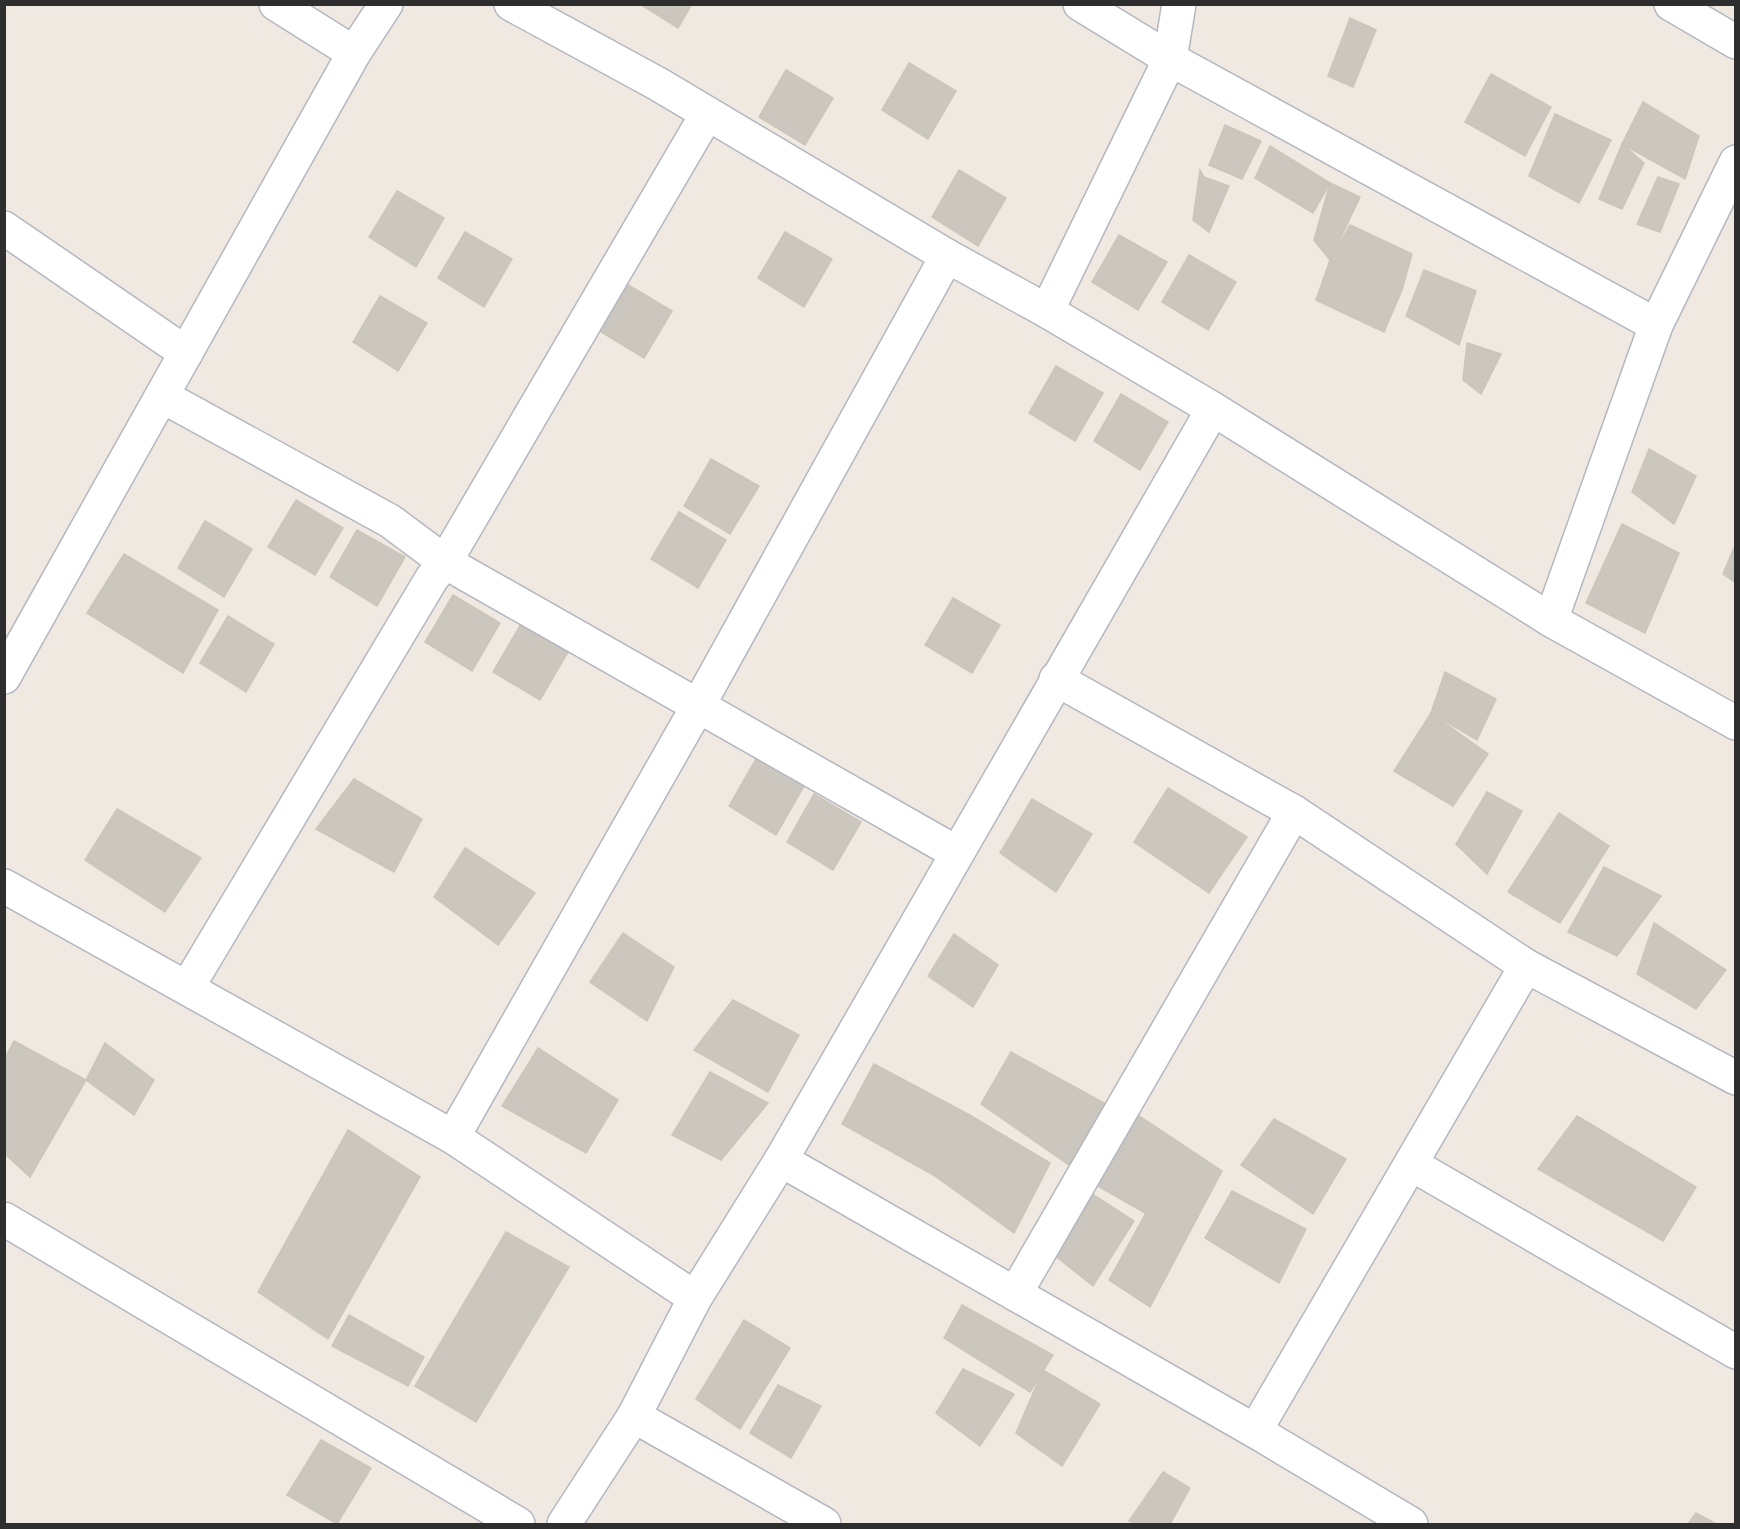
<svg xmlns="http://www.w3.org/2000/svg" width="1740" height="1529" viewBox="0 0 1740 1529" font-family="Manrope,sans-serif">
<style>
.building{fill:#cbc7bf;stroke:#cbc5ba;stroke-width:1.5}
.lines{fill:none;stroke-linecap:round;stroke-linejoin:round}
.minor-casing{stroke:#b4b7c1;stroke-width:36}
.minor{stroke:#fff;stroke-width:33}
</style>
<rect width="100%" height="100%" fill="#efe9e1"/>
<g class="building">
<polygon points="640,4 692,4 678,28"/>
<polygon points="1350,18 1376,30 1353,87 1328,76"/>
<polygon points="909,63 956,91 928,139 882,110"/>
<polygon points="786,70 833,98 805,145 759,117"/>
<polygon points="1491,74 1551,107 1525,156 1465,122"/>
<polygon points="1643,102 1699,136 1685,179 1622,144"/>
<polygon points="1555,114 1611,140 1579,203 1529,176"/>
<polygon points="1225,125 1261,141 1242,179 1209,165"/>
<polygon points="1622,144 1644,163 1622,209 1599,199"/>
<polygon points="1270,146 1330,183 1313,213 1255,178"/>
<polygon points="959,170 1006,198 978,246 932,217"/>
<polygon points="1200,170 1204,177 1229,186 1209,232 1193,220"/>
<polygon points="1658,177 1679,184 1660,232 1637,224"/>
<polygon points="1330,183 1360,197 1330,260 1314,240"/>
<polygon points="397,191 444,218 416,267 369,237"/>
<polygon points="1350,225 1412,254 1402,290 1330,260"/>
<polygon points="465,232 512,259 484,307 438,278"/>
<polygon points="785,232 832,259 804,307 758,278"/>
<polygon points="1119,235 1167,262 1138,310 1092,282"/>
<polygon points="1189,255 1236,282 1208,330 1162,302"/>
<polygon points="1330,260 1402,290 1384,332 1316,300"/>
<polygon points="1424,270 1476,291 1459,345 1406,316"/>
<polygon points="625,283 672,311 644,358 598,330"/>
<polygon points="380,296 427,323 398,371 353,342"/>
<polygon points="1467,343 1501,354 1481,394 1463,380"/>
<polygon points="1056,366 1103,393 1075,441 1029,413"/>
<polygon points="1121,394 1168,422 1140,470 1094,441"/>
<polygon points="1649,449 1696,476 1674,524 1632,492"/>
<polygon points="711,459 759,486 730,534 684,506"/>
<polygon points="296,500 343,528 315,575 268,547"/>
<polygon points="679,512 726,540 698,588 651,559"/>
<polygon points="205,521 252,549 224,597 178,568"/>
<polygon points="1622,524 1679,553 1645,633 1586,603"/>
<polygon points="357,530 405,557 377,606 330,577"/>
<polygon points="1736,543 1736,583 1723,574"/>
<polygon points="124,554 218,610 183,673 87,613"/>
<polygon points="453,595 500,623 472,671 425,642"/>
<polygon points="953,598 1000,625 972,673 925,645"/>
<polygon points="228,616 274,644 246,692 200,663"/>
<polygon points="521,624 568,652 540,700 493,672"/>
<polygon points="1445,672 1496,699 1477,740 1431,713"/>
<polygon points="1431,713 1488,754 1453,806 1394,771"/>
<polygon points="756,759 804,786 776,835 729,806"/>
<polygon points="354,779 422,819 394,872 316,829"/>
<polygon points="1168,788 1247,837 1209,893 1134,842"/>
<polygon points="1487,792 1522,811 1487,874 1456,844"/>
<polygon points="814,794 861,822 833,870 787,842"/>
<polygon points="1032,799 1092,834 1056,892 1000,853"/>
<polygon points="117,809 201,858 165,912 85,860"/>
<polygon points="1559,813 1609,846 1560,923 1508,892"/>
<polygon points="465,848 535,893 498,945 434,897"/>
<polygon points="1604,867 1661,896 1617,956 1568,932"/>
<polygon points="1654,923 1726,970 1696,1009 1637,974"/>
<polygon points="623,933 674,967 647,1021 590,982"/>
<polygon points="954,934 998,965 973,1007 928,976"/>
<polygon points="733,1000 799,1035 768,1092 694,1050"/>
<polygon points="14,1041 86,1080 30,1177 4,1153 4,1060"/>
<polygon points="105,1043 154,1080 134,1115 86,1080"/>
<polygon points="538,1048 618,1100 586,1153 502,1106"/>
<polygon points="1011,1052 1106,1104 1069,1165 981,1104"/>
<polygon points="874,1064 968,1114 935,1176 842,1124"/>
<polygon points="710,1072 768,1103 721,1160 672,1135"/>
<polygon points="1133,1112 1222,1171 1187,1237 1096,1185"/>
<polygon points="968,1114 1050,1163 1014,1233 935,1176"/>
<polygon points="1577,1116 1696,1187 1663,1241 1538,1169"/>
<polygon points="1274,1119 1346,1159 1313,1214 1241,1165"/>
<polygon points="348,1130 420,1177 328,1339 258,1292"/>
<polygon points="1078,1185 1134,1221 1093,1286 1053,1254"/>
<polygon points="1232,1191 1306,1229 1279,1283 1205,1238"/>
<polygon points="1146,1213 1187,1237 1150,1307 1109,1280"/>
<polygon points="506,1232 569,1267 476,1422 415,1386"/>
<polygon points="962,1305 1053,1355 1030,1392 944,1338"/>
<polygon points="349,1315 424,1357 408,1386 332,1346"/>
<polygon points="744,1320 790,1348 740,1429 696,1399"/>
<polygon points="963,1369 1014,1394 980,1446 936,1413"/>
<polygon points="1043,1370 1100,1404 1062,1466 1016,1433"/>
<polygon points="778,1385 821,1406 791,1458 750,1433"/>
<polygon points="321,1440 371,1468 337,1524 287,1495"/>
<polygon points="1163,1472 1190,1488 1170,1524 1135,1524 1129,1521"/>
<polygon points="1696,1513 1716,1524 1688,1524"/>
</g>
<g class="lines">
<defs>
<g id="minor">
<polyline points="276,4 354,53"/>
<polyline points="511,4 658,84 947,256 1047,311 1213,409 1551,620 1736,723"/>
<polyline points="1080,4 1170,59 1656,325"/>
<polyline points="1671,4 1736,42"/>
<polyline points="707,114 445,562 957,853"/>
<polyline points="4,228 186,353"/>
<polyline points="1047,311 1170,59 1179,4"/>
<polyline points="162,396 390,521 445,562 432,578 187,988"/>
<polyline points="1551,620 1656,325 1736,162"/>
<polyline points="4,677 354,53 386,4"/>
<polyline points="1056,679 1294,812 1526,966 1736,1078"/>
<polyline points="4,886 453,1137 695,1298"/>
<polyline points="453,1137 698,706 947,256"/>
<polyline points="781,1160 1255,1431 1411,1524"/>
<polyline points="1411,1164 1736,1352"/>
<polyline points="4,1219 518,1524"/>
<polyline points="1015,1294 1294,812"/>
<polyline points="634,1416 824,1524"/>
<polyline points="1255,1431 1526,966"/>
<polyline points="564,1524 634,1416 695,1298 781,1160 1213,409"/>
</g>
</defs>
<use href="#minor" class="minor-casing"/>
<use href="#minor" class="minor"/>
</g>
<rect width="1740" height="1529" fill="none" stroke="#2e2e2e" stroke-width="12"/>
</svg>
